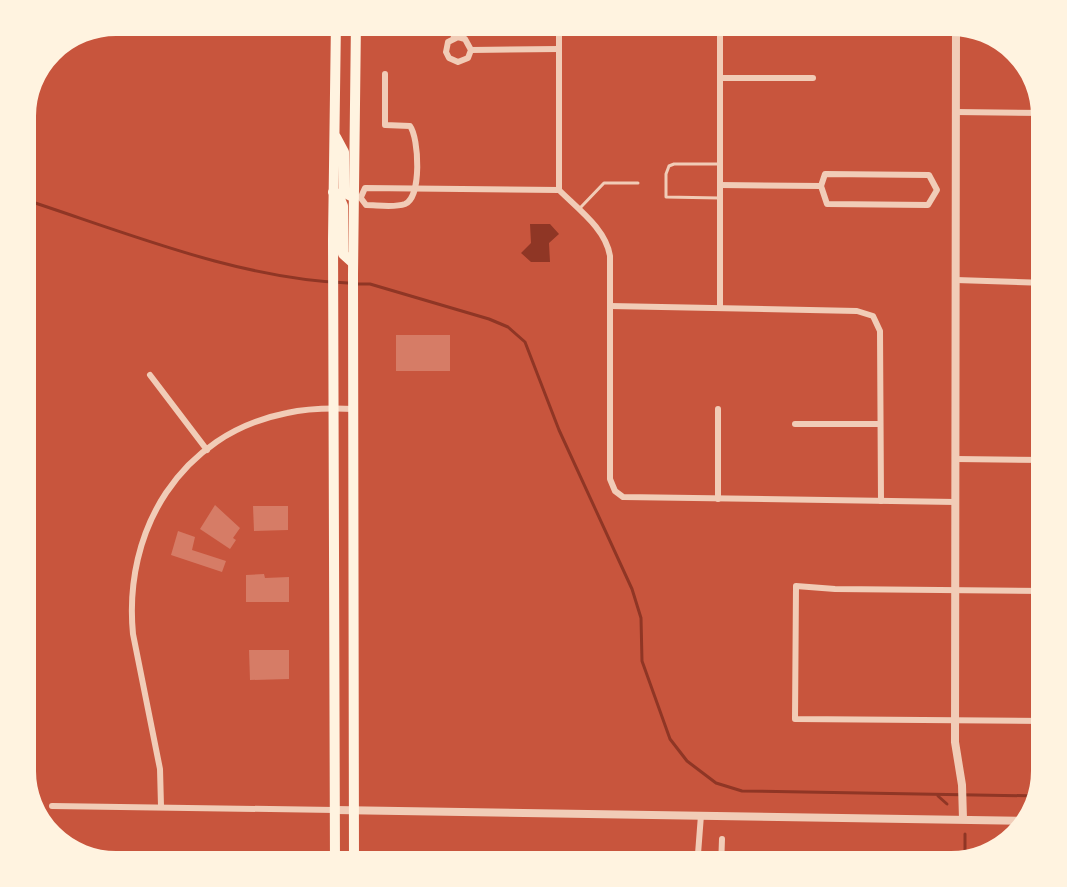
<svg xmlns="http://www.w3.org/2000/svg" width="1067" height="887" viewBox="0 0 1067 887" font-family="'PT Sans Narrow',sans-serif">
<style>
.water{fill:#8f3625}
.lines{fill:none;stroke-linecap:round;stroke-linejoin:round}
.stream{stroke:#8f3625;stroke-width:3}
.building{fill:#d67c66}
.service{stroke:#f1ccb7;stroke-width:3}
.minor{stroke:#f1ccb7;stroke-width:6}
.tertiary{stroke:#f1ccb7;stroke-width:8}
.primary{stroke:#fff3e0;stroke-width:10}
.rim{fill:none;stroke:#fff3e0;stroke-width:4}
</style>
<rect width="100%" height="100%" fill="#c8553d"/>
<polygon class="water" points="530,224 550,224 559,234 549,243 550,262 531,262 521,253 531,243"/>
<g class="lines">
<g class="stream">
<path d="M20,198C125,232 238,279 348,283"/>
<polyline points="356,284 370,284 489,319 508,327 525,342 559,430 632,589 641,618 642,661 670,739 687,761 716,783 742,791 1039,796"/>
<polyline points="938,796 947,804"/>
<polyline points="965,834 965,861"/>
</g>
</g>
<g class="building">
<rect x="396" y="335" width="54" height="36"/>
<polygon points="215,505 240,528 233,538 236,540 230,549 200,529"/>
<polygon points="253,506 288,506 288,530 254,531"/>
<polygon points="178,531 195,537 192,550 226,561 222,572 171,555"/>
<polygon points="264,574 265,578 289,577 289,602 246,602 246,575"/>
<polygon points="249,650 289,650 289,679 250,680"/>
</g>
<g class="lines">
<g class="service">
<polyline points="719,198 666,197 666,174 669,166 674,164 720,164"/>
<polyline points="581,207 604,183 638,183"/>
</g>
<g class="minor">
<polyline points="452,20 454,38"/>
<polyline points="559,20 559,190"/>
<polyline points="471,50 468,58 458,62 449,58 446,52 448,42 458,37 465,39 471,50 559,49"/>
<polyline points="720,78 813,78"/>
<polyline points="956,112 1046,113"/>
<polygon points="825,174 929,175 937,190 928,205 827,204 821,186"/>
<polyline points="720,185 821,186"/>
<path d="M360,197L366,205C377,205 394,208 405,204C422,197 419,138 410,126L385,125V74"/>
<path d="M361,197L365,188L559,190C578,209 606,229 610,256V479L615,491L623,497L956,502"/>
<polyline points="956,280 1047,283"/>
<polyline points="610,306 857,311 873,316 880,331 881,501"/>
<polyline points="720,308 720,20"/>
<polyline points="150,375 207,450"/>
<polyline points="718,409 718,499"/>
<polyline points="795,424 880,424"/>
<polyline points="956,459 1047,460"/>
<polyline points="1047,721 795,719 796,586 835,589 1047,591"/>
<polyline points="52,806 335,810"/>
<path d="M161,806L160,769L133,634C123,531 180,434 287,413C309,408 331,408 354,409"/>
<polyline points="701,815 698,854 702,857 702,867"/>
<polyline points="693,867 694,857 698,854"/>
<polyline points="721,867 722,839"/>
<polyline points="909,867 909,858"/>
</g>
<g class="tertiary">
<polyline points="956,22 955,742 962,785 963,819"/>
<polyline points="335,810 1029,821"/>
</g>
<g class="primary">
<polyline points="336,137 344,152 344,189 345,193 353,197"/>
<polyline points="333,192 338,194 343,206 343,254 353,263"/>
<polyline points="335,867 333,239 336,20"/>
<polyline points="354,867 353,274 356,20"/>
</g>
</g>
<path d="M0 0H1067V887H0ZM116 34H951A82 82 0 0 1 1033 116V771A82 82 0 0 1 951 853H116A82 82 0 0 1 34 771V116A82 82 0 0 1 116 34Z" fill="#fff3e0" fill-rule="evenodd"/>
<path class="rim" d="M116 34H951A82 82 0 0 1 1033 116V771A82 82 0 0 1 951 853H116A82 82 0 0 1 34 771V116A82 82 0 0 1 116 34Z"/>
</svg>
